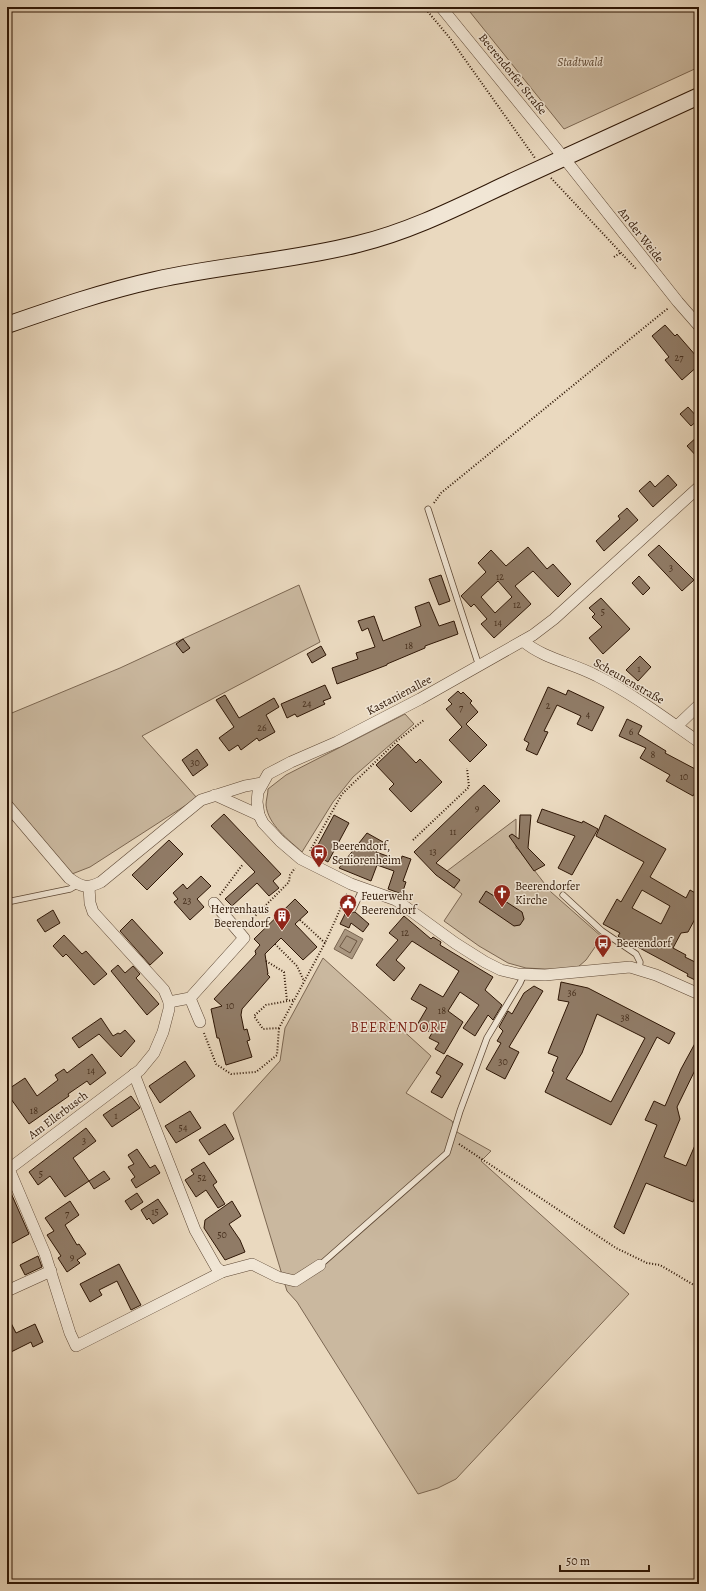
<svg xmlns="http://www.w3.org/2000/svg" width="706" height="1591" viewBox="0 0 706 1591" font-family="Alegreya,serif">
<style>
.green{fill:#cab89f;stroke:#7c6752}
.water{fill:#aa9780;stroke:#78634f}
.lines{fill:none;stroke-linecap:round;stroke-linejoin:round}
.shore{stroke:#6c5642;stroke-width:1}
.building{fill:#907b66;stroke:#2e1605;fill-rule:evenodd}
.service-casing{stroke:#5d4734;stroke-width:7}
.minor-casing{stroke:#5d4734;stroke-width:12}
.secondary-casing{stroke:#2e1605;stroke-width:18}
.path{stroke:#2e1605;stroke-width:2;stroke-dasharray:1 2;stroke-linecap:butt}
.service{stroke:#f1e6d5;stroke-width:5.5}
.minor{stroke:#f1e6d5;stroke-width:11}
.secondary{stroke:#f1e6d5;stroke-width:16}
.labels{text-anchor:middle;stroke-width:3;stroke-linejoin:round;paint-order:stroke}
.number-label{font-size:10px;fill:#462f1d}
.park-label{font-size:12px;font-style:italic;fill:#5d4733;stroke:#f1e6d5}
.street-label{font-size:12px;fill:#2e1605;stroke:#f1e6d5}
.poi-label{font-size:12px;fill:#2e1605;stroke:#f1e6d5;text-anchor:start}
.quarter-label{font-size:14px;letter-spacing:1px;fill:#7a1f14;stroke:#f1e6d5}
</style>
<rect width="100%" height="100%" fill="#ead9bf"/>
<filter id="stains"><feTurbulence type="fractalNoise" baseFrequency=".005" numOctaves="4"/><feColorMatrix values="0 0 0 0 .2 0 0 0 0 .09 0 0 0 0 .02 0 0 0 .5 -.17"/></filter>
<radialGradient id="worn" r=".72"><stop offset=".6" stop-color="#630" stop-opacity="0"/><stop offset="1" stop-color="#630" stop-opacity=".3"/></radialGradient>
<g class="green">
<polygon points="466,7 699,7 699,67 564,129"/>
<polygon points="299,585 320,642 142,736 197,798 90,867 72,874 7,800 7,715 120,668"/>
<path d="M405,714L414,724L353,777L333,802L302,852C289,840 268,825 266,805C266,800 268,794 268,789L286,775Z"/>
<polygon points="516,819 516,848 518,849 551,892 602,937 586,960 578,967 562,970 526,968 508,963 479,946 444,921 462,894 442,879 447,871"/>
<polygon points="323,958 431,1056 406,1093 452,1121 457,1132 491,1151 481,1161 629,1294 456,1479 438,1488 418,1494 297,1302 287,1291 233,1113 280,1061 285,1028"/>
</g>
<polygon class="water" points="345,929 363,939 352,959 334,949"/>
<g class="lines">
<polygon class="shore" points="347,936 357,941 350,953 340,947"/>
</g>
<g class="building">
<polygon points="665,325 675,336 677,334 697,357 694,360 699,365 682,380 665,360 669,357 652,336"/>
<polygon points="688,407 699,419 691,426 680,414"/>
<polygon points="699,435 699,459 687,446"/>
<polygon points="668,475 677,485 653,507 639,491 650,481 655,487"/>
<polygon points="627,508 638,520 604,551 596,541 620,519 618,516"/>
<polygon points="659,545 694,580 682,591 648,555"/>
<path d="M528,547L547,569L553,564L571,584L558,597L533,571L515,586L531,604L494,638L481,624L487,619L474,604L471,607L461,596L486,572L478,563L491,550L506,566ZM498,581L512,597L495,613L481,597Z"/>
<polygon points="441,575 450,601 439,605 429,579"/>
<polygon points="639,576 650,588 643,595 632,583"/>
<polygon points="601,598 630,629 603,654 589,638 602,627 592,617 595,614 589,608"/>
<polygon points="429,602 439,626 454,621 458,634 425,646 425,648 387,664 387,665 337,684 332,668 358,659 356,653 375,647 368,628 362,631 358,621 374,616 383,641 421,626 415,607"/>
<polygon points="183,639 190,648 183,653 176,644"/>
<polygon points="321,646 326,655 312,663 307,654"/>
<polygon points="640,656 651,667 638,681 626,670"/>
<polygon points="325,685 331,698 323,701 325,704 297,717 295,714 287,718 281,704"/>
<polygon points="548,687 566,695 568,690 604,707 592,731 577,724 581,716 557,705 544,731 548,732 537,755 526,750 529,743 524,740"/>
<polygon points="458,691 461,694 463,692 472,701 470,703 478,712 466,724 487,745 470,762 449,740 462,727 446,709 452,704 448,700"/>
<polygon points="225,695 239,718 274,698 279,707 266,715 275,732 259,741 257,738 241,750 238,745 229,751 219,738 234,727 216,700"/>
<polygon points="627,719 642,726 638,734 666,751 665,753 699,771 699,785 693,796 666,781 670,775 640,758 646,748 619,736"/>
<polygon points="398,744 416,763 420,759 442,782 411,812 389,789 394,784 376,765"/>
<polygon points="197,749 208,765 193,776 182,760"/>
<polygon points="484,785 500,801 436,863 460,880 454,888 436,875 414,852"/>
<polygon points="542,809 582,823 583,821 598,829 572,875 558,868 575,836 537,822"/>
<polygon points="224,814 281,874 273,881 279,888 269,896 257,883 232,906 225,899 255,872 211,826"/>
<polygon points="334,815 349,823 328,862 313,854"/>
<polygon points="520,815 531,815 528,848 545,865 534,871 509,836 512,834 519,839"/>
<path d="M605,815L666,849L650,877L686,898L690,890L699,895V922L695,919L688,932L681,933L673,948L686,955L685,957L699,964V982L687,976L688,974L619,937L618,936L620,933L603,924L617,899L621,902L644,862L596,836ZM642,890L670,906L661,924L632,908Z"/>
<polygon points="367,833 383,842 376,852 401,861 402,856 411,859 403,881 406,882 402,894 388,889 394,871 377,865 371,881 339,868"/>
<polygon points="169,840 183,854 147,890 132,875"/>
<polygon points="201,876 211,886 197,899 204,907 190,920 174,902 178,899 173,893 183,884 187,889"/>
<polygon points="486,891 494,896 497,896 522,912 524,919 520,925 514,926 479,902"/>
<polygon points="295,899 308,912 295,924 317,947 303,960 281,938 265,954 268,974 267,974 270,977 242,1009 241,1015 244,1030 247,1029 250,1040 247,1041 252,1057 226,1065 219,1038 217,1038 211,1009 222,1006 214,999 256,954 255,951 260,945 254,939"/>
<polygon points="348,908 351,913 355,912 369,924 363,932 351,923 349,928 340,924"/>
<polygon points="53,910 60,923 45,932 37,920"/>
<polygon points="404,916 431,939 433,937 441,942 440,945 493,977 485,990 502,1005 493,1020 488,1015 475,1036 463,1028 479,1005 460,992 448,1011 463,1022 444,1054 435,1049 439,1043 429,1038 432,1033 417,1025 427,1008 411,999 420,984 443,997 459,971 412,941 396,960 405,968 394,981 376,965 398,940 389,933"/>
<polygon points="132,919 163,953 150,965 120,931"/>
<polygon points="64,935 82,954 86,951 107,974 94,985 69,957 66,954 63,957 53,946"/>
<polygon points="118,965 125,973 133,966 140,974 136,978 159,1004 147,1015 111,971"/>
<path d="M561,982L588,988L675,1033L669,1044L657,1037L611,1125L545,1092L554,1072L552,1071L558,1057L548,1053L569,1002L558,1000ZM597,1014L645,1038L611,1102L566,1079L582,1053Z"/>
<polygon points="534,986 543,991 509,1047 519,1052 505,1079 486,1069 501,1043 497,1041 503,1031 499,1027 508,1011 512,1014 524,993"/>
<polygon points="101,1018 113,1036 118,1033 120,1034 125,1030 135,1041 121,1057 99,1034 79,1048 72,1038"/>
<polygon points="699,1036 699,1062 677,1107 680,1119 664,1157 686,1166 699,1136 699,1187 693,1202 646,1183 624,1234 614,1227 657,1125 645,1120 654,1101 665,1106 681,1069"/>
<polygon points="92,1054 106,1073 90,1085 87,1081 68,1094 69,1096 29,1124 11,1099 7,1102 7,1090 25,1078 37,1096 58,1080 55,1075 64,1069 67,1073"/>
<polygon points="447,1055 463,1064 442,1098 431,1092 441,1076 436,1073"/>
<polygon points="185,1061 195,1076 160,1103 149,1086"/>
<polygon points="131,1096 140,1108 112,1127 103,1115"/>
<polygon points="190,1111 201,1128 176,1143 165,1126"/>
<polygon points="225,1124 234,1139 209,1155 199,1140"/>
<polygon points="86,1128 96,1141 73,1158 89,1181 65,1197 50,1176 38,1185 29,1172"/>
<polygon points="137,1149 150,1168 155,1165 160,1173 136,1188 131,1180 135,1177 128,1167 134,1164 128,1155"/>
<polygon points="204,1162 217,1182 213,1185 225,1204 218,1208 206,1190 196,1197 185,1180 194,1174 191,1170"/>
<polygon points="104,1171 110,1179 94,1189 89,1181"/>
<polygon points="7,1184 29,1234 7,1246"/>
<polygon points="137,1193 143,1202 131,1210 125,1201"/>
<polygon points="158,1199 168,1214 153,1224 149,1218 147,1220 141,1210"/>
<polygon points="70,1201 79,1215 65,1225 77,1245 79,1244 86,1254 77,1260 80,1263 67,1272 58,1258 61,1256 47,1235 54,1231 45,1218"/>
<polygon points="232,1201 241,1216 229,1224 240,1240 245,1252 225,1260 204,1228 205,1220"/>
<polygon points="38,1256 42,1267 25,1275 20,1265"/>
<polygon points="119,1264 141,1305 131,1310 117,1281 99,1290 102,1295 90,1302 80,1284"/>
<polygon points="7,1315 16,1333 35,1324 43,1342 33,1347 31,1342 7,1354"/>
</g>
<g class="lines">
<defs>
<g id="service">
<polyline points="428,509 477,660 480,666"/>
<polyline points="563,895 602,931 636,954 640,962 639,970"/>
<polyline points="7,902 70,889 77,885"/>
<polyline points="353,909 363,888"/>
<polyline points="320,1265 447,1153 460,1111 487,1038 520,983 524,974"/>
</g>
<g id="minor">
<polyline points="441,7 564,158 678,302 699,326"/>
<polyline points="699,487 554,619 533,635 420,699 337,742 291,762 268,774 258,792 257,802 259,815 263,823 280,841 301,859 351,884 396,900 455,943 485,962 501,970 518,974 545,975 630,967 656,975 699,994"/>
<path d="M523,641C544,659 573,663 597,676C633,694 666,719 699,742"/>
<polyline points="677,726 699,705"/>
<polyline points="215,795 259,815"/>
<path d="M7,805L69,878C81,887 87,889 101,882L201,800L245,786L262,783"/>
<polyline points="89,887 90,903 93,912 164,990 169,1002 169,1009 163,1032 154,1053 140,1070 9,1169 45,1254 70,1333 76,1346 222,1272 252,1264 278,1277 295,1281 320,1265"/>
<polyline points="190,998 200,1022"/>
<polyline points="169,1002 190,998 244,938 214,903"/>
<polyline points="134,1074 195,1230 216,1267 222,1272"/>
<polyline points="7,1291 51,1271"/>
</g>
<path id="secondary" d="M7,325C56,308 105,291 155,280C222,265 292,261 358,244C412,231 462,205 511,182C574,153 636,125 699,96"/>
</defs>
<use href="#service" class="service-casing"/>
<use href="#minor" class="minor-casing"/>
<use href="#secondary" class="secondary-casing"/>
<g class="path">
<polyline points="424,7 449,37 535,158"/>
<polyline points="551,178 637,270"/>
<polyline points="614,257 620,253"/>
<polyline points="434,503 441,493 667,309 667,307"/>
<polyline points="413,840 469,787 467,768"/>
<polyline points="310,851 342,794 397,741 424,720"/>
<polyline points="220,895 243,864"/>
<polyline points="300,920 325,943"/>
<polyline points="247,924 289,882 290,875 295,868"/>
<polyline points="275,944 297,966 304,981"/>
<polyline points="266,961 284,972 287,1001"/>
<polyline points="293,1000 266,1005 254,1016 263,1029 279,1028 325,943 347,894"/>
<polyline points="204,1033 216,1064 231,1074 256,1072 277,1055 279,1028"/>
<polyline points="459,1144 616,1248 647,1263 660,1265 699,1288"/>
</g>
<use href="#service" class="service"/>
<use href="#minor" class="minor"/>
<use href="#secondary" class="secondary"/>
</g>
<defs>
<symbol id="bus-pin" viewBox="-11 -11 22 30"><path d="M0 17L-7.5 6A9.5 9.5 0 1 1 7.5 6Z" fill="#8f2418" stroke="#f1e6d5"/><path d="M-5-6H5V4H4V6H2V4H-2V6H-4V4H-5ZM-3.5-4V0h7V-4ZM-3.5 1.2v1.5H-2V1.2ZM2 1.2v1.5H3.5V1.2Z" fill="#fff"/></symbol>
<symbol id="church-pin" viewBox="-11 -11 22 30"><path d="M0 17L-7.5 6A9.5 9.5 0 1 1 7.5 6Z" fill="#8f2418" stroke="#f1e6d5"/><path d="M-1.2-6h2.4v3.5h3.3v2.4h-3.3V6h-2.4V-.1h-3.3v-2.4h3.3Z" fill="#fff"/></symbol>
<symbol id="civic-pin" viewBox="-11 -11 22 30"><path d="M0 17L-7.5 6A9.5 9.5 0 1 1 7.5 6Z" fill="#8f2418" stroke="#f1e6d5"/><path d="M-.6-6.5H3V-4.5H.6V-3L4-1V1h2V6H-6V1h2V-1L-.6-3ZM-1.2 2.5V6h2.4V2.5Z" fill="#fff"/></symbol>
<symbol id="building-pin" viewBox="-11 -11 22 30"><path d="M0 17L-7.5 6A9.5 9.5 0 1 1 7.5 6Z" fill="#8f2418" stroke="#f1e6d5"/><path d="M-4-6H4V6H1V3H-1V6H-4ZM-2.5-4.3h1.7v1.8h-1.7ZM.8-4.3h1.7v1.8H.8ZM-2.5-1h1.7V.8h-1.7ZM.8-1h1.7V.8H.8Z" fill="#fff"/></symbol>
</defs>
<g fill-rule="evenodd">
<use href="#bus-pin" x="309" y="843" width="20" height="27"/>
<use href="#church-pin" x="492" y="883" width="20" height="27"/>
<use href="#civic-pin" x="338" y="893" width="20" height="27"/>
<use href="#building-pin" x="272" y="906" width="20" height="27"/>
<use href="#bus-pin" x="593" y="933" width="20" height="27"/>
</g>
<g class="labels">
<g class="number-label">
<text x="679" y="361">27</text>
<text x="671" y="571">3</text>
<text x="500" y="580">12</text>
<text x="517" y="608">12</text>
<text x="603" y="615">5</text>
<text x="498" y="626">14</text>
<text x="409" y="649">18</text>
<text x="639" y="672">1</text>
<text x="307" y="707">24</text>
<text x="548" y="709">2</text>
<text x="461" y="711">7</text>
<text x="588" y="718">4</text>
<text x="262" y="731">26</text>
<text x="631" y="735">6</text>
<text x="653" y="758">8</text>
<text x="195" y="766">30</text>
<text x="684" y="780">10</text>
<text x="477" y="811">9</text>
<text x="453" y="835">11</text>
<text x="433" y="855">13</text>
<text x="187" y="904">23</text>
<text x="405" y="936">12</text>
<text x="572" y="996">36</text>
<text x="230" y="1009">10</text>
<text x="442" y="1014">18</text>
<text x="625" y="1021">38</text>
<text x="503" y="1065">30</text>
<text x="91" y="1074">14</text>
<text x="34" y="1114">18</text>
<text x="116" y="1119">1</text>
<text x="183" y="1131">54</text>
<text x="84" y="1144">3</text>
<text x="41" y="1177">5</text>
<text x="202" y="1181">52</text>
<text x="155" y="1215">15</text>
<text x="67" y="1217">7</text>
<text x="222" y="1238">50</text>
<text x="72" y="1260">9</text>
</g>
<g class="park-label">
<text x="580" y="66">Stadtwald</text>
</g>
<g class="street-label">
<text transform="translate(513 74) rotate(51)" y="4">Beerendorfer Straße</text>
<text transform="translate(641 235) rotate(52)" y="4">An der Weide</text>
<text transform="translate(629 681) rotate(30)" y="4">Scheunenstraße</text>
<text transform="translate(399 695) rotate(-28)" y="4">Kastanienallee</text>
<text transform="translate(58 1115) rotate(-37)" y="4">Am Ellerbusch</text>
</g>
<g class="poi-label">
<text x="332" y="850">Beerendorf,<tspan x="332" dy="14">Seniorenheim</tspan></text>
<text x="515" y="890">Beerendorfer<tspan x="515" dy="14">Kirche</tspan></text>
<text x="361" y="900">Feuerwehr<tspan x="361" dy="14">Beerendorf</tspan></text>
<text x="269" y="913" text-anchor="end">Herrenhaus<tspan x="269" dy="14">Beerendorf</tspan></text>
<text x="616" y="947">Beerendorf</text>
</g>
<g class="quarter-label">
<text x="399" y="1032">BEERENDORF</text>
</g>
</g>
<rect width="706" height="1591" fill="none" stroke="#ead9bf" stroke-width="24"/>
<rect x="8" y="8" width="690" height="1575" fill="none" stroke="#2e1605" stroke-width="2"/>
<rect x="12" y="12" width="682" height="1567" fill="none" stroke="#2e1605"/>
<path d="M560 1565v6h89v-6" fill="none" stroke="#2e1605" stroke-width="2"/>
<text x="566" y="1565" font-size="12" fill="#2e1605" stroke="#f1e6d5" stroke-width="3" paint-order="stroke">50 m</text>
<rect width="100%" height="100%" filter="url(#stains)"/>
<rect width="100%" height="100%" fill="url(#worn)"/>
</svg>
